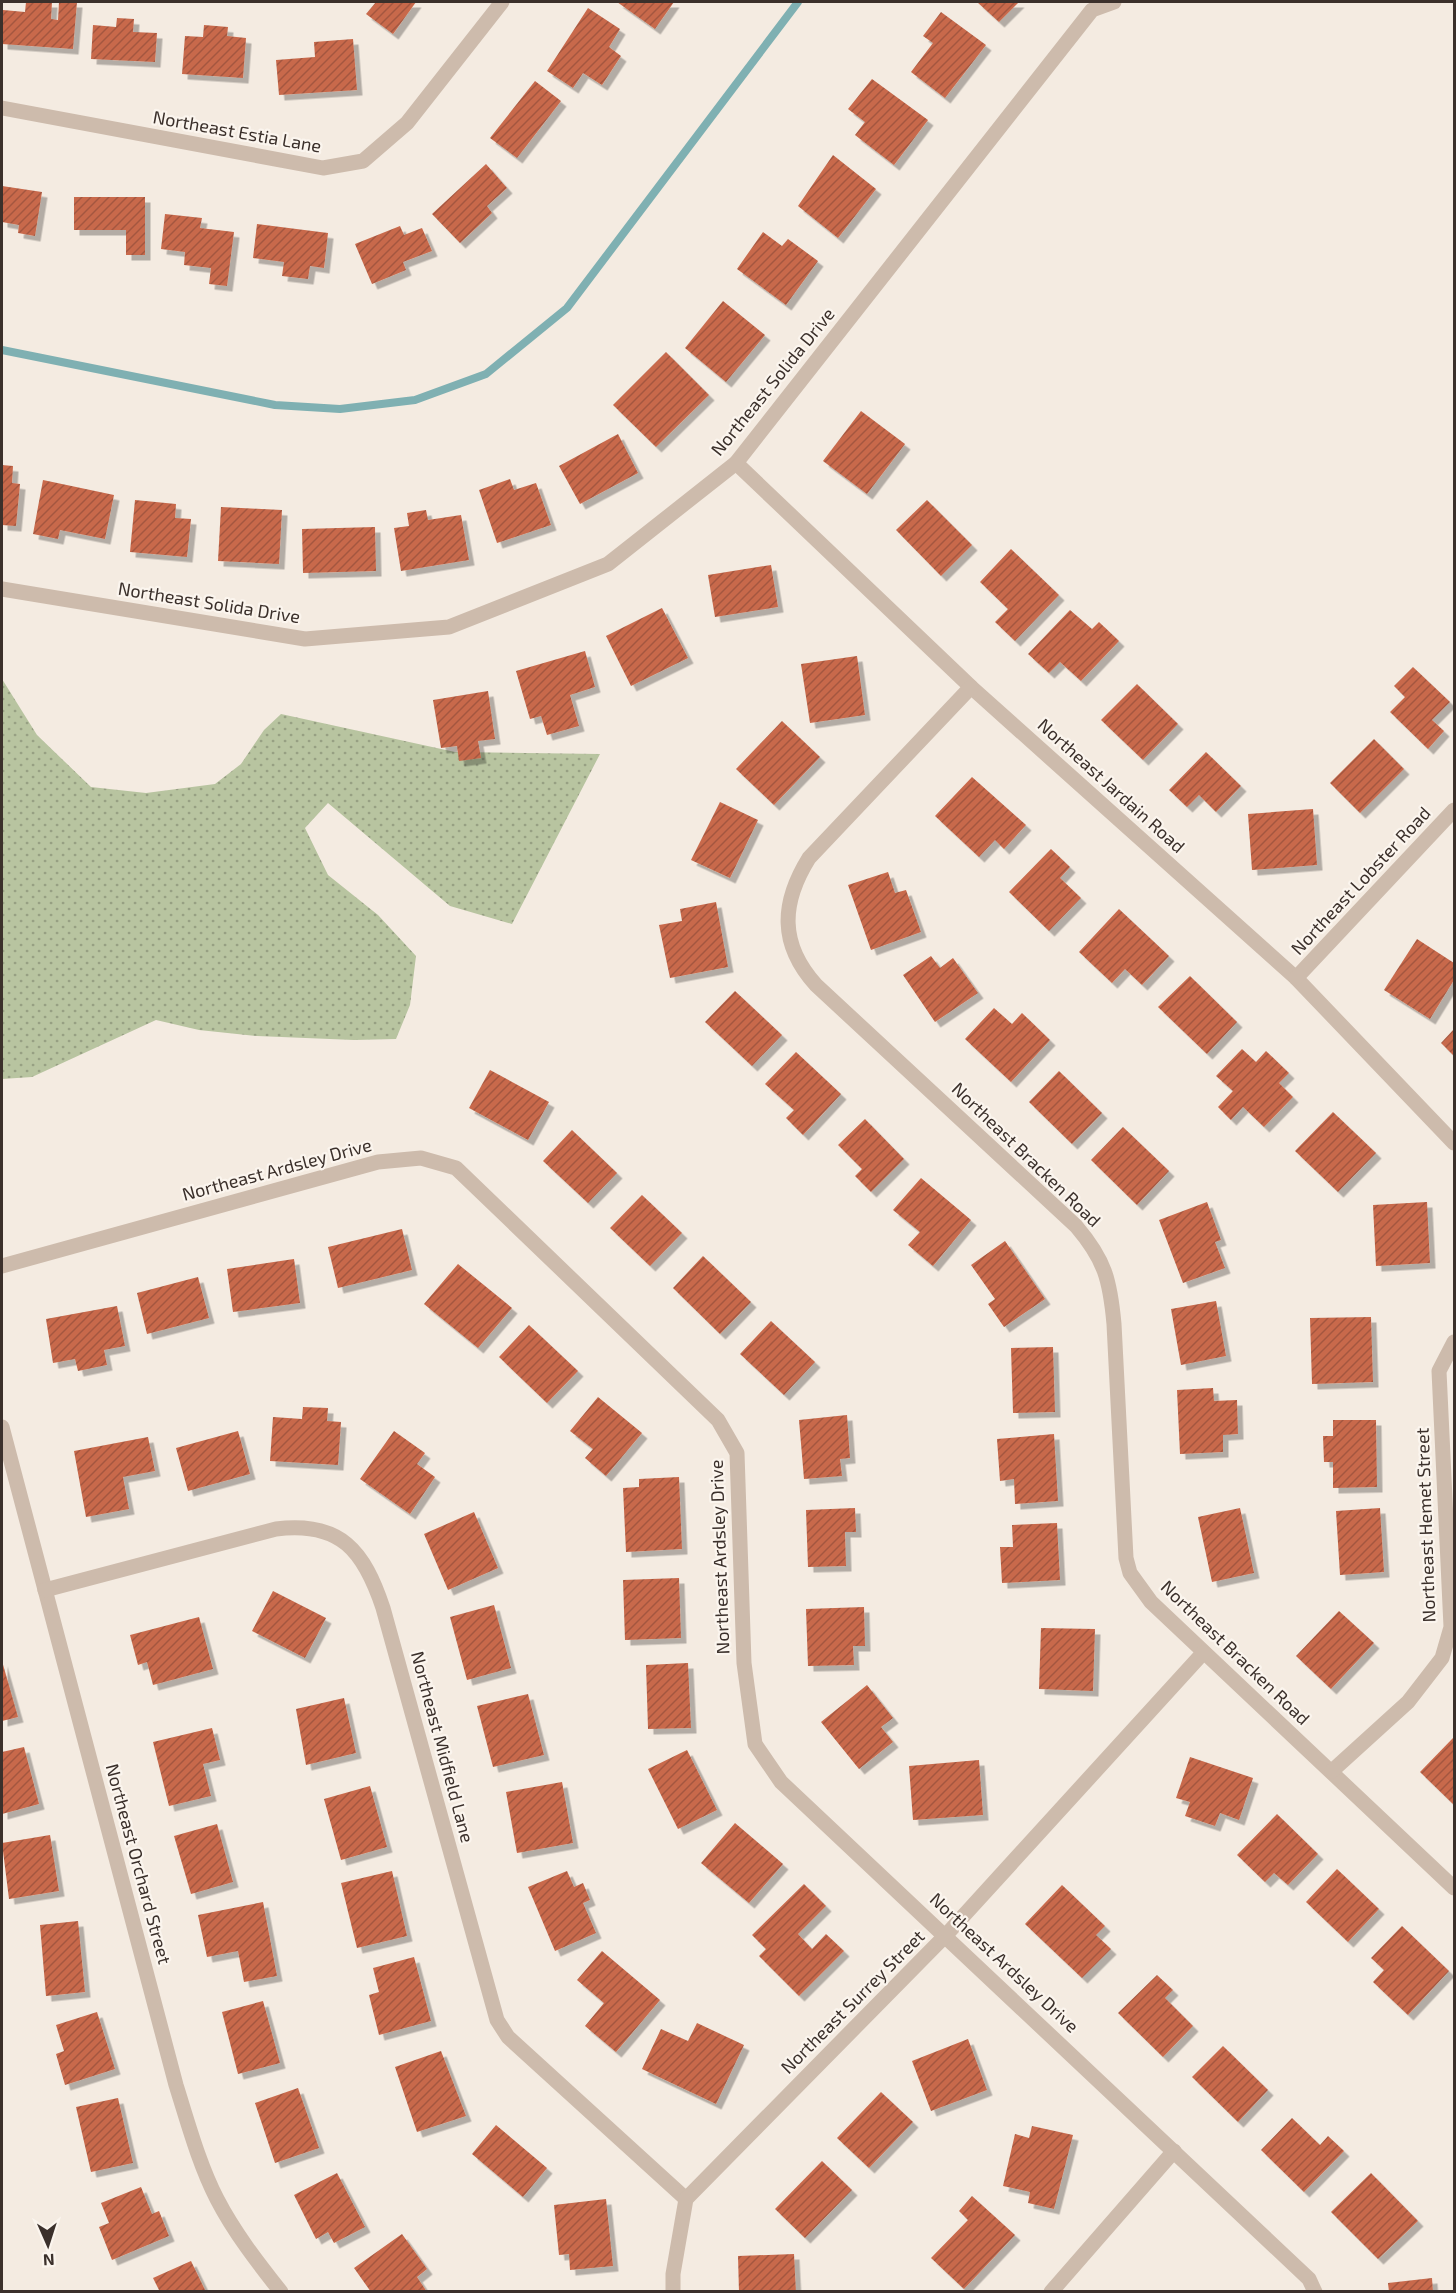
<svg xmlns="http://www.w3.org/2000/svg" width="1456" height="2293" viewBox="0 0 1456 2293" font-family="'Exo 2',sans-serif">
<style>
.grass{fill:url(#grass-dots)}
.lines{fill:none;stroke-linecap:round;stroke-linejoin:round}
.stream{stroke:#7fb0b2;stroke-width:8}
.building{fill:url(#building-hatch);filter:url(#shadow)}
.minor{stroke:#cdbbac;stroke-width:15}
.labels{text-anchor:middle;stroke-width:4.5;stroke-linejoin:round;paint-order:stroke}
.street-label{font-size:18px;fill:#3b302b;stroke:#fbf5ee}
</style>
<defs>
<pattern id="grass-dots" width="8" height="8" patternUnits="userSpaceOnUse" patternTransform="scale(1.5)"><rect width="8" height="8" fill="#b8c4a0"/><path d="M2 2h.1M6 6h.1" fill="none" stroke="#97a083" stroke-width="1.8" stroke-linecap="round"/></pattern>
<pattern id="building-hatch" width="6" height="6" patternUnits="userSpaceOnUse" patternTransform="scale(1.5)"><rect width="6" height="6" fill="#c8694b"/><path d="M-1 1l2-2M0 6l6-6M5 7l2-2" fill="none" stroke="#a4573f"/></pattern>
<filter id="shadow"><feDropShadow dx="5.5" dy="5.5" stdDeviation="0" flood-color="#0004"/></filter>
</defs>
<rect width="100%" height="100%" fill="#f4ebe1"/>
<polygon class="grass" points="2,679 37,735 91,787 146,793 215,784 241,764 264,730 281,714 455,752 600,754 512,924 450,906 328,803 305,828 328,875 378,915 416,956 410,1005 396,1039 354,1040 257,1036 199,1030 156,1020 32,1077 2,1079"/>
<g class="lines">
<polyline class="stream" points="2,350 275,405 340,409 415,400 486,374 567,308 798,2"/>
</g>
<g class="building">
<polygon points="26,2 52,2 51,19 58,20 59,2 77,2 73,49 2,44 3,10 25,12"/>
<polygon points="376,2 416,2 393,34 366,14"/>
<polygon points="617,2 674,2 655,29"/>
<polygon points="977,2 1019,2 999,22"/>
<polygon points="588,8 620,29 609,47 621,56 602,85 583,73 573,88 547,71"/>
<polygon points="941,12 986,45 945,98 911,72 933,43 923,36"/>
<polygon points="117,18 134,19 133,32 157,33 155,62 91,59 93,25 116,27"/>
<polygon points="204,25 228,27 227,36 246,38 243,78 182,74 185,36 203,37"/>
<polygon points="353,39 357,90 279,95 276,60 315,57 314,42"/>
<polygon points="872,79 928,120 894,165 855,135 865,122 848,109"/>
<polygon points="535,81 561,101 517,158 490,138"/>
<polygon points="833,155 876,189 838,238 798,206"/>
<polygon points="486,164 507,188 487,206 492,213 460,243 432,214"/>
<polygon points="2,186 42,192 35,236 18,233 19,225 2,222"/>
<polygon points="74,197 145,197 145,255 126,255 126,230 74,230"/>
<polygon points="165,214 202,218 200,228 234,232 227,286 209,284 211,268 184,265 185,252 161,249"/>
<polygon points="257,224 328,233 324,268 310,266 308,279 282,276 284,262 253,258"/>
<polygon points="400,226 404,235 422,228 432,251 403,262 406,270 372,284 355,244"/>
<polygon points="763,232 782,246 788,239 818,261 786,305 737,269"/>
<polygon points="723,301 765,335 726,382 685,348"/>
<polygon points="666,352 709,395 656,447 613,405"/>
<polygon points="861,411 905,444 867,494 823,461"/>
<polygon points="618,434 638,473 580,504 559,466"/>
<polygon points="2,465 13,466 12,483 20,484 16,526 2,525"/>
<polygon points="510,479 514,490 536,483 551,525 497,543 479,490"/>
<polygon points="43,480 114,495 105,539 60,530 58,539 33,534"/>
<polygon points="135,500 176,504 175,518 191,519 187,557 130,552"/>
<polygon points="927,500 972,545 941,576 896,530"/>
<polygon points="221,507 282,510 279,564 218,561"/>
<polygon points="426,510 428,520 461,515 469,560 401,571 394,528 409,526 407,513"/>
<polygon points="375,527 376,571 303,573 302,529"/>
<polygon points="1011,549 1059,595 1015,641 995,622 1008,609 980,582"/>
<polygon points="771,565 778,607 715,617 708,575"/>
<polygon points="662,608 688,658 631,686 606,636"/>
<polygon points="1070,610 1092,629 1099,622 1119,641 1081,681 1060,662 1049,673 1028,654"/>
<polygon points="585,651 595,687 570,695 579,726 547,735 541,716 530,719 516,671"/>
<polygon points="857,656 865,715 810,723 801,664"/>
<polygon points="1413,667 1450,702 1432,720 1444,731 1428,749 1390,712 1405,697 1394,686"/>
<polygon points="1137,684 1178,724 1143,760 1101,720"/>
<polygon points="488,691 495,739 478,741 481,758 459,761 457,746 441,748 433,700"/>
<polygon points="782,721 820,757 774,805 736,769"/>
<polygon points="1374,739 1404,769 1360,813 1330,783"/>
<polygon points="1206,752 1241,786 1216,812 1199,795 1187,807 1169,790"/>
<polygon points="972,777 1026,825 1004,849 995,840 979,857 935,816"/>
<polygon points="720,802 758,820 730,878 691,860"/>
<polygon points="1313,809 1317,865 1252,870 1248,814"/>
<polygon points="1051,849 1070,867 1060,878 1081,898 1049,931 1009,892"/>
<polygon points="888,872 895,893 906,890 921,932 871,950 848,885"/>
<polygon points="716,902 728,967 670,978 659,925 682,921 680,909"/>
<polygon points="1119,909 1169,956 1142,985 1125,969 1112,983 1079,952"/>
<polygon points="1417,939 1454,963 1454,980 1430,1019 1384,990"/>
<polygon points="931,956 940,968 953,958 978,993 935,1022 903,975"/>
<polygon points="1190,976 1237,1022 1207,1054 1158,1007"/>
<polygon points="735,991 782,1035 752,1066 705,1022"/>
<polygon points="994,1008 1012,1024 1022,1013 1050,1040 1011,1082 965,1039"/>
<polygon points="1454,1029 1454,1056 1441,1043"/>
<polygon points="1242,1049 1256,1062 1266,1051 1289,1073 1279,1083 1293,1097 1264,1127 1243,1107 1231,1120 1218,1107 1233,1091 1216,1076"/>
<polygon points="796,1052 841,1094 803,1135 786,1118 794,1110 765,1084"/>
<polygon points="490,1070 549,1102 528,1140 469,1108"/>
<polygon points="1059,1071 1102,1113 1072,1144 1029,1102"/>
<polygon points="1333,1112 1376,1153 1338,1192 1295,1151"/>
<polygon points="865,1119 904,1159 871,1192 855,1176 862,1169 838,1145"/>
<polygon points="1123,1127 1169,1171 1137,1205 1091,1160"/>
<polygon points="572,1130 617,1173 588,1203 543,1161"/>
<polygon points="921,1178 971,1220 933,1266 908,1245 920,1232 893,1210"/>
<polygon points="642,1195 682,1233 650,1266 610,1228"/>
<polygon points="1207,1202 1221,1240 1215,1242 1225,1268 1183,1283 1159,1220"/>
<polygon points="1427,1202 1430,1263 1376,1266 1373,1205"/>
<polygon points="402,1229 412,1270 338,1288 328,1247"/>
<polygon points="1005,1241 1045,1299 1004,1327 988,1304 995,1299 971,1265"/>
<polygon points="703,1256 751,1302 720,1334 673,1288"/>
<polygon points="294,1259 300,1303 233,1312 227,1269"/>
<polygon points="458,1264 512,1308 478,1348 424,1304"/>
<polygon points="198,1277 209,1318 147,1334 137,1293"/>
<polygon points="1216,1301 1226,1356 1181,1365 1171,1309"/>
<polygon points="117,1306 125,1346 104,1350 107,1365 78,1371 75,1359 53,1363 46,1319"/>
<polygon points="1371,1317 1373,1382 1312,1384 1310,1318"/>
<polygon points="771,1321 815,1362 784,1395 740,1354"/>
<polygon points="529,1325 578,1371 547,1403 499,1357"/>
<polygon points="1053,1347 1055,1412 1013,1413 1011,1348"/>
<polygon points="1213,1388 1214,1401 1237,1400 1238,1434 1223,1435 1223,1452 1180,1454 1177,1390"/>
<polygon points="598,1397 642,1433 606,1476 585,1458 593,1449 570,1431"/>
<polygon points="303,1407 328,1408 327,1421 341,1422 338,1465 270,1461 273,1417 302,1419"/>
<polygon points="847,1415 850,1458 840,1459 842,1476 804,1479 799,1420"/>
<polygon points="1333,1420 1376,1420 1377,1487 1333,1488 1333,1462 1324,1462 1323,1436 1333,1436"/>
<polygon points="238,1431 250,1474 188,1491 176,1448"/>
<polygon points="394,1431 425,1453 417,1464 435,1477 410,1514 360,1479"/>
<polygon points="1054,1434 1058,1501 1015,1504 1014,1479 1000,1481 997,1439"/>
<polygon points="148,1437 155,1471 123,1477 129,1509 86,1517 74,1451"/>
<polygon points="679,1477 682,1549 626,1552 623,1488 639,1487 639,1479"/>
<polygon points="855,1508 856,1532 845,1532 846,1566 808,1567 806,1510"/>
<polygon points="1240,1508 1254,1573 1212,1582 1198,1517"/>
<polygon points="1380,1508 1384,1572 1340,1575 1336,1511"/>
<polygon points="474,1512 498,1568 448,1590 424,1534"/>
<polygon points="1057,1523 1060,1580 1002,1583 1000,1547 1013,1547 1012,1525"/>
<polygon points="679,1578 681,1638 625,1640 623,1580"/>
<polygon points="273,1591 326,1618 305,1658 252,1631"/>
<polygon points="494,1605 511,1668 467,1680 450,1617"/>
<polygon points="864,1607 865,1646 853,1646 854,1665 808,1666 806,1609"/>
<polygon points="1339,1611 1374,1643 1331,1689 1296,1656"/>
<polygon points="199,1617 213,1669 153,1685 147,1662 138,1665 130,1635"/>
<polygon points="1041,1628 1095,1629 1093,1691 1039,1689"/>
<polygon points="2,1661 18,1717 2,1721"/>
<polygon points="688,1663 691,1728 648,1729 646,1665"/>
<polygon points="867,1685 893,1718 881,1727 893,1742 859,1769 821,1722"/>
<polygon points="528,1694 544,1755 493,1767 477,1706"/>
<polygon points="344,1698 356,1753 306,1765 296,1709"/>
<polygon points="212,1728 220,1760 203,1764 211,1796 169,1806 153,1742"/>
<polygon points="1453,1738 1454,1739 1454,1805 1420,1772"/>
<polygon points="24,1747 39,1804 2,1814 2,1752"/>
<polygon points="687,1750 717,1810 678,1829 648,1769"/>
<polygon points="1190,1757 1253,1778 1239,1820 1220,1813 1215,1826 1185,1816 1190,1802 1176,1798"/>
<polygon points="979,1760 983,1815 913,1820 909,1766"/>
<polygon points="562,1782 573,1843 517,1853 506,1792"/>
<polygon points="370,1786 387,1847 341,1860 324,1799"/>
<polygon points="1277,1814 1318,1854 1288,1885 1274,1873 1265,1882 1237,1855"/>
<polygon points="735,1823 783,1864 749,1903 701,1863"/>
<polygon points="217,1824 233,1882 191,1894 174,1836"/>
<polygon points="50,1835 59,1891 9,1899 2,1843"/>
<polygon points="1337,1869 1379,1909 1348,1942 1306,1902"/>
<polygon points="392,1871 407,1936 357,1948 341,1883"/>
<polygon points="567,1871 574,1887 583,1883 590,1900 583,1903 596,1933 555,1951 528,1887"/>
<polygon points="804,1884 826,1906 798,1934 812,1949 826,1934 844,1951 799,1996 759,1956 766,1949 752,1935"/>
<polygon points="1062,1885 1105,1926 1096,1935 1111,1949 1082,1978 1025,1924"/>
<polygon points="263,1902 277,1976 244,1982 238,1951 207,1957 198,1915"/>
<polygon points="78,1921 85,1992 46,1996 40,1925"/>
<polygon points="1402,1926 1449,1971 1408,2015 1373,1982 1384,1970 1371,1958"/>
<polygon points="602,1951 660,2000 616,2052 585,2026 604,2003 577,1980"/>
<polygon points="414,1957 431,2021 379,2035 369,1995 379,1992 373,1968"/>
<polygon points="1157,1975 1173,1990 1165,1998 1193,2026 1163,2057 1118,2013"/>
<polygon points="263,2001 280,2063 238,2074 222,2012"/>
<polygon points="97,2012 115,2069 65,2085 56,2054 64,2051 56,2025"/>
<polygon points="697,2023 744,2045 716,2104 642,2069 661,2029 688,2041"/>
<polygon points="968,2039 987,2090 931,2111 912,2061"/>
<polygon points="1223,2046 1268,2090 1238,2122 1192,2077"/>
<polygon points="441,2051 466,2116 417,2132 395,2067"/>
<polygon points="298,2088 319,2148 275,2163 255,2103"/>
<polygon points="881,2092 913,2122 869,2168 837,2138"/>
<polygon points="118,2098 133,2163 91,2172 76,2107"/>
<polygon points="1292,2118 1320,2145 1328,2136 1344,2151 1304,2192 1261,2150"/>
<polygon points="496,2125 547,2168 523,2197 472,2154"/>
<polygon points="1032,2126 1073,2135 1054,2209 1028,2203 1030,2192 1003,2186 1015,2134 1029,2138"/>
<polygon points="822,2161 852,2190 805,2238 775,2209"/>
<polygon points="337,2173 365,2227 334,2243 328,2232 316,2239 294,2195"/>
<polygon points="1371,2173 1418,2221 1378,2259 1331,2212"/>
<polygon points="141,2187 152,2214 159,2211 169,2236 112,2260 99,2227 109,2223 101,2203"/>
<polygon points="972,2196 1015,2235 964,2289 931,2258 968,2220 959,2211"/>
<polygon points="606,2199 613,2266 570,2270 569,2254 559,2255 554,2205"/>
<polygon points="402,2234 427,2269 417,2277 427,2292 371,2292 354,2268"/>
<polygon points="794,2254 796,2292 739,2292 738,2256"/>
<polygon points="191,2261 206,2292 160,2292 153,2278"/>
<polygon points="1432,2278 1433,2292 1389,2292 1388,2283"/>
</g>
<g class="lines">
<g class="minor">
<polyline points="2,108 323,168 363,161 407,123 502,2"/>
<polyline points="736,463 971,687 1296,978 1454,1143"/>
<polyline points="2,589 305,639 449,627 608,564 736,463 1092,10 1114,2"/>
<path d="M971,687L809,858C781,903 779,944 816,985L1076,1226C1105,1260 1110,1280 1114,1324L1126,1558L1130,1573L1151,1602L1454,1888"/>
<polyline points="1296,978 1454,810"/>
<polyline points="2,1266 378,1162 421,1158 456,1168 718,1420 737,1453 744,1663 755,1744 781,1782 1309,2279 1315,2292"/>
<path d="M2,1427L176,2085C188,2123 199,2164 217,2199C234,2232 258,2263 281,2292"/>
<path d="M45,1590L276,1529C341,1521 364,1551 383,1608L497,2020L508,2037L686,2199"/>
<polyline points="1332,1771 1408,1702 1442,1658 1451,1627 1439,1371 1454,1342"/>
<polyline points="673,2292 673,2274 686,2199 946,1935 1203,1653"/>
<polyline points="1051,2292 1174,2151"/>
</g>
</g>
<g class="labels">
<g class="street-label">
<text transform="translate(237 132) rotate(10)" y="6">Northeast Estia Lane</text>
<text transform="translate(773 382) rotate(-51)" y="6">Northeast Solida Drive</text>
<text transform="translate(209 603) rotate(9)" y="6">Northeast Solida Drive</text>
<text transform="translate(1111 786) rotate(42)" y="6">Northeast Jardain Road</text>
<text transform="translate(1361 881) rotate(-47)" y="6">Northeast Lobster Road</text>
<text transform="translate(1026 1155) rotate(44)" y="6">Northeast Bracken Road</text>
<text transform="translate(277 1170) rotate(-15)" y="6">Northeast Ardsley Drive</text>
<text transform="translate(1426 1525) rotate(-92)" y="6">Northeast Hemet Street</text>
<text transform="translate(720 1557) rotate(-92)" y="6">Northeast Ardsley Drive</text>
<text transform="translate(1235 1653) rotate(44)" y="6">Northeast Bracken Road</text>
<text transform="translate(442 1747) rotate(75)" y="6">Northeast Midfield Lane</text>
<text transform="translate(138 1864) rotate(75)" y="6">Northeast Orchard Street</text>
<text transform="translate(1004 1963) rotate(43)" y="6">Northeast Ardsley Drive</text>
<text transform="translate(853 2002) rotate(-45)" y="6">Northeast Surrey Street</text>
</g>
</g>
<rect width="1456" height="2293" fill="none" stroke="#3b302b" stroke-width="6"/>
<g transform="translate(48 2245) rotate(177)" stroke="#fbf5ee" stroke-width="4.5" paint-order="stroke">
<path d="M0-4.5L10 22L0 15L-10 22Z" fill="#3b302b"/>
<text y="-9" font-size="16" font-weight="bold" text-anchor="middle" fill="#3b302b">N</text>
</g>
</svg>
